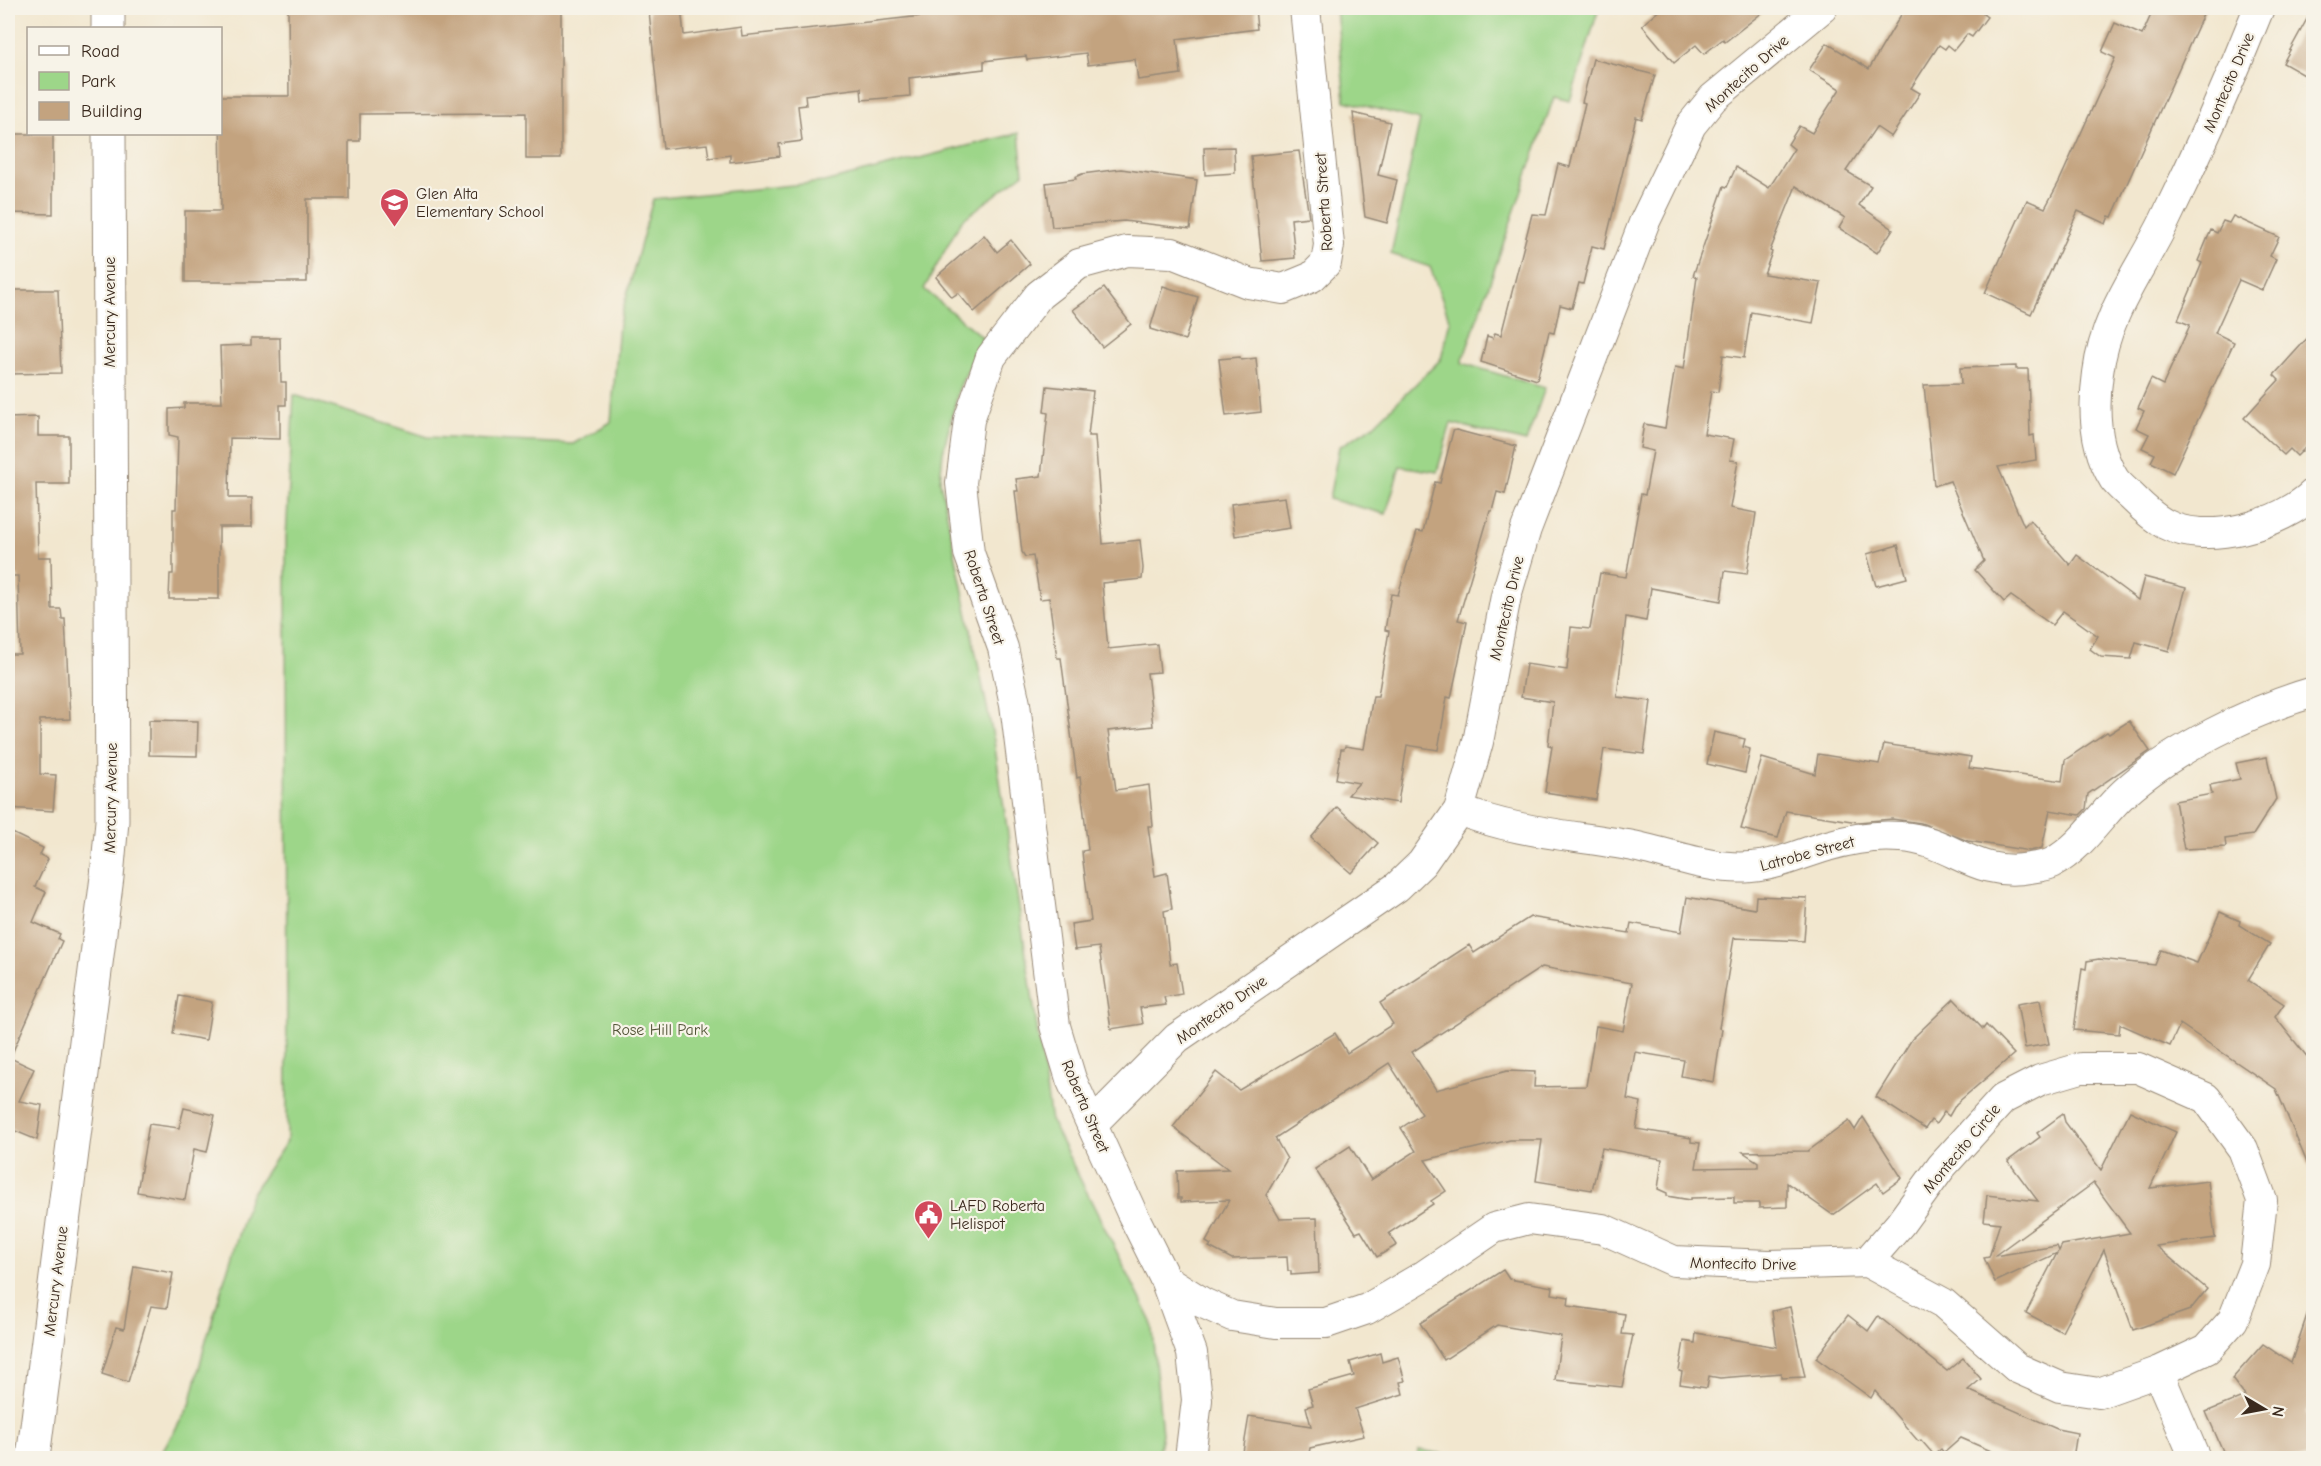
<svg xmlns="http://www.w3.org/2000/svg" width="2321" height="1466" viewBox="0 0 2321 1466" font-family="'Comic Neue',sans-serif">
<style>
.green{fill:#9dd689;stroke:#6c8054;stroke-width:1.5}
.building{fill:#c3a37f;fill-rule:evenodd}
.lines{fill:none;stroke-linecap:round;stroke-linejoin:round}
.street-casing{stroke:#968876;stroke-width:32}
.secondary-casing{stroke:#968876;stroke-width:35}
.street{stroke:#fff;stroke-width:30}
.secondary{stroke:#fff;stroke-width:33}
.labels{text-anchor:middle;stroke-width:4.5;stroke-linejoin:round;paint-order:stroke}
.street-label{font-size:16px;fill:#3b2a1e;stroke:#f7f3e8}
.poi-label{font-size:16px;fill:#3b2a1e;stroke:#f7f3e8;text-anchor:start}
.park-label{font-size:16px;fill:#545539;stroke:#f7f3e8}
</style>
<rect width="100%" height="100%" fill="#f7f3e8"/>
<filter id="ink" filterUnits="userSpaceOnUse"><feTurbulence type="fractalNoise" baseFrequency=".0167" numOctaves="2"/><feDisplacementMap in="SourceGraphic" scale="12" xChannelSelector="R" yChannelSelector="G"/><feConvolveMatrix kernelMatrix="1 2 1 2 8 2 1 2 1" color-interpolation-filters="sRGB"/></filter>
<filter id="wash" filterUnits="userSpaceOnUse"><feTurbulence type="fractalNoise" baseFrequency=".008" numOctaves="4" result="noise"/><feDisplacementMap in="SourceGraphic" scale="24" xChannelSelector="R" yChannelSelector="G"/><feGaussianBlur stdDeviation="1.35" result="paint"/><feColorMatrix in="noise" values="0 0 0 0 0 0 0 0 0 0 0 0 0 0 0 0 0 1.4 0 .05"/><feComposite in="paint" operator="in"/></filter>
<g filter="url(#wash)">
<rect width="100%" height="100%" fill="#f2e7cf"/>
<g class="green">
<polygon points="1336,8 1602,8 1598,11 1570,101 1554,97 1462,363 1545,388 1526,442 1451,423 1437,472 1400,466 1386,514 1329,499 1339,447 1373,426 1441,359 1450,321 1430,267 1391,254 1420,120 1345,101"/>
<polygon points="1019,133 1023,174 961,221 924,289 983,338 959,388 943,452 940,481 994,741 1051,1121 1151,1320 1162,1434 1157,1458 426,1458 365,1449 362,1458 158,1458 190,1405 206,1340 250,1196 287,1141 286,538 294,395 428,437 573,444 611,422 619,324 653,199 824,182"/>
<polygon points="1419,1450 1466,1458 1418,1458"/>
</g>
<g id="blocks">
<g class="building">
<polygon points="288,8 561,8 561,159 526,159 526,113 360,114 360,141 349,141 349,199 307,199 307,282 185,282 185,211 221,211 220,96 289,96"/>
<polygon points="681,8 684,35 741,27 742,36 994,8 1255,8 1257,29 1177,39 1181,74 1138,80 1135,59 1088,65 1086,53 1027,60 1026,56 984,61 984,69 909,78 910,96 862,100 861,88 805,95 806,105 798,106 802,141 779,144 780,156 730,162 730,155 709,158 707,144 663,149 649,11"/>
<polygon points="1662,8 1768,8 1725,42 1723,39 1704,54 1696,45 1674,63 1642,25"/>
<polygon points="1905,8 1988,8 1983,14 1987,17 1972,37 1967,34 1954,50 1948,45 1945,49 1939,45 1911,88 1920,93 1891,137 1876,127 1846,171 1871,186 1859,205 1893,229 1877,253 1839,228 1845,218 1796,186 1770,251 1772,252 1764,274 1821,283 1813,323 1751,312 1744,358 1723,355 1718,392 1711,391 1704,434 1734,439 1730,460 1738,461 1730,508 1756,513 1747,574 1725,571 1721,601 1651,588 1646,621 1626,617 1617,697 1651,701 1644,754 1604,749 1596,800 1545,792 1552,746 1548,745 1553,702 1521,697 1526,664 1567,670 1571,627 1590,629 1600,573 1626,577 1641,494 1645,495 1653,451 1640,448 1644,424 1665,428 1675,367 1684,369 1697,277 1693,276 1724,186 1727,187 1736,167 1769,188 1794,149 1788,144 1799,126 1812,133 1840,89 1809,70 1827,43 1869,69"/>
<polygon points="2154,8 2206,8 2112,217 2109,216 2106,224 2078,211 2031,314 1985,293 2027,200 2045,208 2059,182 2115,58 2102,52 2115,23 2142,35"/>
<polygon points="2313,8 2313,80 2283,63"/>
<polygon points="1593,59 1655,75 1642,119 1636,117 1604,249 1592,246 1583,284 1579,283 1572,308 1560,305 1554,333 1549,332 1537,380 1481,362 1487,336 1493,338 1495,333 1501,335 1532,214 1546,215 1558,164 1570,167 1585,103 1582,102"/>
<polygon points="1353,113 1390,122 1378,175 1397,180 1387,223 1365,217"/>
<polygon points="8,134 53,134 53,214 8,213"/>
<polygon points="1234,147 1235,173 1205,175 1204,148"/>
<polygon points="1299,151 1309,217 1291,219 1295,258 1262,261 1251,156"/>
<polygon points="1121,169 1197,180 1190,229 1124,221 1052,227 1046,183 1076,179 1075,177 1082,174"/>
<polygon points="2233,216 2279,237 2270,256 2276,259 2262,290 2239,280 2215,333 2234,342 2173,473 2151,462 2155,454 2142,448 2149,434 2136,428 2144,411 2138,408 2151,379 2163,385 2190,325 2178,320 2202,263 2198,261 2211,230 2217,233 2223,221 2229,223"/>
<polygon points="984,235 997,252 1011,240 1030,264 974,312 958,293 952,297 936,277"/>
<polygon points="1163,286 1198,297 1185,340 1150,329"/>
<polygon points="1104,288 1131,324 1102,347 1073,310"/>
<polygon points="9,290 58,290 61,373 8,374"/>
<polygon points="2313,332 2313,440 2297,456 2290,449 2284,455 2244,418 2279,380 2274,375"/>
<polygon points="251,338 280,338 281,382 286,382 286,405 280,405 280,439 230,438 229,498 252,498 252,527 219,527 219,599 169,599 170,574 173,574 173,509 176,509 178,437 169,435 169,409 184,408 184,403 222,403 220,346 251,345"/>
<polygon points="1240,357 1241,360 1256,358 1261,412 1226,416 1219,359"/>
<polygon points="2016,366 2016,369 2028,369 2030,436 2034,435 2036,460 1998,467 2024,526 2030,520 2070,565 2077,555 2138,600 2144,577 2186,588 2169,651 2136,642 2131,659 2101,657 2090,649 2098,636 2063,611 2052,625 2011,596 2004,602 1975,570 1984,561 1950,481 1934,486 1924,385 1961,384 1960,368"/>
<polygon points="1047,386 1093,391 1088,436 1095,436 1103,544 1140,540 1143,568 1142,579 1102,583 1108,649 1157,644 1160,672 1147,673 1153,726 1108,731 1116,790 1149,785 1153,826 1148,826 1155,876 1167,873 1172,909 1164,911 1170,964 1177,963 1182,994 1164,997 1166,1005 1140,1008 1143,1024 1111,1029 1099,947 1075,950 1071,924 1091,921 1083,861 1082,851 1088,850 1080,777 1077,778 1061,658 1057,658 1049,598 1040,599 1033,556 1025,557 1022,552 1015,491 1018,491 1016,479 1041,476 1048,413 1044,412"/>
<polygon points="38,417 38,436 69,436 69,484 36,484 38,557 51,557 52,609 61,609 62,619 65,619 70,719 40,720 40,774 56,775 53,811 8,808 8,654 20,654 18,576 8,576 8,418"/>
<polygon points="1456,430 1516,446 1505,494 1497,492 1492,511 1490,511 1458,620 1467,622 1451,698 1447,697 1438,750 1407,745 1398,803 1348,795 1359,783 1336,779 1341,749 1344,749 1345,746 1364,749 1373,696 1378,696 1389,631 1385,630 1391,594 1398,595 1417,531 1423,532 1435,482 1440,483 1453,431"/>
<polygon points="1285,497 1290,528 1235,536 1231,504"/>
<polygon points="1898,545 1907,578 1876,586 1867,554"/>
<polygon points="149,720 198,721 197,756 149,755"/>
<polygon points="2129,721 2150,751 2088,794 2086,809 2080,815 2050,810 2042,848 2030,851 1968,841 1921,823 1892,819 1858,822 1786,811 1778,838 1741,829 1762,758 1815,774 1818,754 1879,764 1884,744 1971,757 1969,768 2062,781 2065,760 2107,732 2109,734"/>
<polygon points="1714,732 1745,739 1743,747 1750,749 1745,773 1707,764"/>
<polygon points="2267,757 2276,799 2253,835 2225,839 2226,847 2184,849 2175,801 2212,794 2210,785 2240,779 2236,763"/>
<polygon points="1337,807 1378,843 1351,873 1311,838"/>
<polygon points="8,831 43,848 40,855 48,859 35,887 46,892 33,922 60,934 58,939 62,941 10,1058 34,1069 19,1101 42,1105 37,1140 8,1128"/>
<path d="M1756,896L1807,898L1804,941L1734,938L1719,1028L1722,1029L1714,1082L1681,1076L1684,1060L1635,1052L1627,1099L1641,1102L1636,1129L1691,1138V1142L1700,1143L1696,1168L1758,1167V1162L1743,1152L1808,1151L1849,1121L1855,1130L1863,1117L1902,1178L1883,1192L1877,1183L1833,1215L1787,1183V1207L1759,1208V1203H1734V1197L1691,1198V1200L1667,1196V1193L1658,1189L1662,1159L1602,1148L1592,1190L1536,1181L1542,1140H1510L1425,1160L1446,1191L1431,1201L1433,1204L1389,1233L1397,1245L1377,1257L1361,1231L1356,1233L1315,1169L1350,1146L1371,1180L1416,1151L1401,1128L1422,1114L1389,1063L1275,1138L1287,1159L1266,1195L1280,1219L1317,1218L1319,1273L1291,1275V1271H1288L1287,1257L1232,1259L1209,1247L1211,1245L1206,1242L1229,1200L1181,1202V1198H1178L1177,1171L1228,1169L1173,1127L1216,1072L1239,1090L1335,1033L1347,1053L1393,1024L1380,1003L1469,945L1474,953L1530,917L1629,933L1631,923L1681,932L1687,897L1755,909ZM1542,967L1632,983L1623,1031L1596,1026L1586,1086L1534,1087L1535,1072L1507,1071L1436,1090L1412,1052Z"/>
<polygon points="2220,912 2240,921 2239,925 2270,944 2248,980 2284,1004 2275,1017 2313,1064 2313,1177 2276,1089 2180,1024 2170,1046 2120,1024 2119,1034 2074,1030 2082,968 2086,969 2087,961 2099,959 2155,965 2161,950 2197,963"/>
<polygon points="179,996 212,1002 206,1040 173,1034"/>
<polygon points="1954,999 1983,1029 1986,1025 2014,1054 1956,1104 1949,1116 1944,1112 1936,1124 1931,1120 1925,1129 1876,1097 1912,1039"/>
<polygon points="2040,1000 2049,1044 2025,1048 2017,1004"/>
<polygon points="184,1108 215,1115 207,1152 194,1149 185,1200 137,1192 149,1124 179,1128"/>
<path d="M2130,1111L2176,1132L2150,1188L2208,1181L2215,1238L2156,1246L2207,1289L2190,1310L2133,1330L2104,1250L2062,1332L2026,1313L2057,1253L1995,1282L1984,1258L1989,1257L2000,1223L1984,1221L1987,1195L2038,1201L2008,1161L2040,1137L2037,1133L2063,1114L2065,1122L2101,1170ZM2095,1182L2094,1184L2130,1233L2062,1245L2059,1251L2057,1246L1994,1256Z"/>
<polygon points="134,1266 173,1273 167,1308 151,1306 128,1382 102,1374 116,1327 124,1329"/>
<polygon points="1503,1270 1509,1279 1553,1287 1552,1294 1569,1297 1568,1306 1625,1314 1622,1334 1633,1335 1622,1387 1555,1380 1561,1336 1497,1325 1444,1360 1420,1323"/>
<polygon points="1790,1307 1805,1377 1781,1378 1781,1373 1720,1378 1709,1376 1707,1388 1680,1384 1682,1372 1679,1371 1684,1341 1695,1343 1696,1333 1777,1347 1772,1311"/>
<polygon points="2309,1309 2313,1310 2313,1403 2305,1413 2313,1423 2313,1458 2226,1458 2206,1412 2245,1396 2232,1379 2263,1344 2291,1363"/>
<polygon points="1848,1315 1868,1331 1878,1316 1947,1371 1963,1358 1981,1379 1968,1390 2057,1429 2077,1433 2073,1458 2007,1458 1961,1438 1944,1453 1941,1449 1934,1455 1921,1440 1918,1441 1875,1391 1871,1398 1816,1358"/>
<polygon points="1380,1353 1382,1362 1398,1357 1405,1381 1400,1382 1403,1394 1355,1409 1364,1436 1310,1448 1308,1458 1242,1458 1249,1416 1311,1426 1306,1407 1313,1405 1308,1389 1354,1376 1350,1362"/>
</g>
</g>
</g>
<g filter="url(#ink)">
<use href="#blocks" fill-opacity="0" stroke="#968876" stroke-width="1.5"/>
<g class="lines">
<defs>
<g id="street">
<path d="M2259,8C2230,81 2198,153 2163,224C2138,274 2105,315 2098,373C2093,408 2094,447 2114,479C2119,486 2127,492 2133,498C2142,507 2154,518 2165,524C2207,546 2281,525 2314,493"/>
<path d="M1459,810C1513,832 1571,835 1628,845C1667,852 1711,871 1751,867C1779,865 1802,853 1827,846C1850,839 1877,835 1901,837C1952,840 1973,878 2030,868C2037,867 2046,866 2052,863C2083,846 2100,815 2125,792C2171,750 2254,709 2314,692"/>
<polyline points="1092,1124 1177,1038 1397,887 1422,863 1459,810 1478,742 1506,596 1526,529 1644,223 1668,173 1691,125 1713,98 1822,8"/>
<polyline points="1867,1262 1900,1224 1942,1166 2003,1099 2040,1080 2081,1068 2138,1068 2206,1098 2243,1149 2262,1200 2255,1264 2233,1320 2207,1349 2158,1372"/>
<polyline points="1165,1279 1203,1303 1232,1316 1276,1323 1326,1323 1367,1309 1425,1275 1494,1228 1529,1219 1603,1229 1674,1261 1769,1265 1867,1262 1943,1303 2017,1368 2060,1387 2099,1393 2158,1372 2195,1458"/>
<polyline points="1190,1458 1197,1400 1192,1353 1165,1279 1131,1211 1071,1079 1055,1026 1015,704 1003,648 969,553 961,483 969,420 991,357 1039,295 1079,264 1127,251 1172,253 1248,283 1283,289 1312,277 1326,263 1329,245 1305,8"/>
</g>
<g id="secondary">
<polyline points="108,8 108,28"/>
<polyline points="33,1458 107,877 112,821 109,134"/>
</g>
</defs>
<use href="#street" class="street-casing"/>
<use href="#secondary" class="secondary-casing"/>
<use href="#street" class="street"/>
<use href="#secondary" class="secondary"/>
</g>
</g>
<defs>
<symbol id="school-pin" viewBox="-11 -11 22 30"><path d="M0 17L-7.5 6A9.5 9.5 0 1 1 7.5 6Z" fill="#d1495b" stroke="#f7f3e8"/><path d="M0-5L7-2L0 1L-7-2ZM-4 1L0 2.5L4 1V4Q0 6-4 4Z" fill="#fff"/></symbol>
<symbol id="civic-pin" viewBox="-11 -11 22 30"><path d="M0 17L-7.5 6A9.5 9.5 0 1 1 7.5 6Z" fill="#d1495b" stroke="#f7f3e8"/><path d="M-.6-6.5H3V-4.5H.6V-3L4-1V1h2V6H-6V1h2V-1L-.6-3ZM-1.2 2.5V6h2.4V2.5Z" fill="#fff"/></symbol>
</defs>
<g fill-rule="evenodd">
<use href="#school-pin" x="378" y="186" width="33" height="45"/>
<use href="#civic-pin" x="912" y="1198" width="33" height="45"/>
</g>
<g class="labels">
<g class="street-label">
<text transform="translate(1746 73) rotate(-42)" y="6">Montecito Drive</text>
<text transform="translate(2228 82) rotate(-67)" y="6">Montecito Drive</text>
<text transform="translate(1323 202) rotate(-94)" y="6">Roberta Street</text>
<text transform="translate(109 312) rotate(-90)" y="6">Mercury Avenue</text>
<text transform="translate(985 597) rotate(72)" y="6">Roberta Street</text>
<text transform="translate(1506 608) rotate(-77)" y="6">Montecito Drive</text>
<text transform="translate(110 798) rotate(-89)" y="6">Mercury Avenue</text>
<text transform="translate(1807 853) rotate(-15)" y="6">Latrobe Street</text>
<text transform="translate(1221 1009) rotate(-35)" y="6">Montecito Drive</text>
<text transform="translate(1086 1106) rotate(67)" y="6">Roberta Street</text>
<text transform="translate(1961 1148) rotate(-50)" y="6">Montecito Circle</text>
<text transform="translate(1743 1263) rotate(1)" y="6">Montecito Drive</text>
<text transform="translate(55 1281) rotate(-83)" y="6">Mercury Avenue</text>
</g>
<g class="poi-label">
<text x="416" y="199">Glen Alta<tspan x="416" dy="18">Elementary School</tspan></text>
<text x="950" y="1211">LAFD Roberta<tspan x="950" dy="18">Helispot</tspan></text>
</g>
<g class="park-label">
<text x="660" y="1035">Rose Hill Park</text>
</g>
</g>
<rect width="2321" height="1466" fill="none" stroke="#f7f3e8" stroke-width="30"/>
<rect x="27" y="27" width="195" height="108" fill="#f7f3e8" stroke="#aca397" stroke-width="1.5"/>
<rect x="39" y="46" width="30" height="9" fill="#ffffff" stroke="#aca397" stroke-width="1.5"/>
<text x="81" y="57" font-size="18" fill="#3b2a1e">Road</text>
<rect x="39" y="72" width="30" height="18" fill="#9dd689" stroke="#aca397" stroke-width="1.5"/>
<text x="81" y="87" font-size="18" fill="#3b2a1e">Park</text>
<rect x="39" y="102" width="30" height="18" fill="#c3a37f" stroke="#aca397" stroke-width="1.5"/>
<text x="81" y="117" font-size="18" fill="#3b2a1e">Building</text>
<g transform="translate(2264 1409) rotate(100)" stroke="#f7f3e8" stroke-width="4.5" paint-order="stroke">
<path d="M0-4.5L10 22L0 15L-10 22Z" fill="#3b2a1e"/>
<text y="-9" font-size="16" font-weight="bold" text-anchor="middle" fill="#3b2a1e">N</text>
</g>
</svg>
